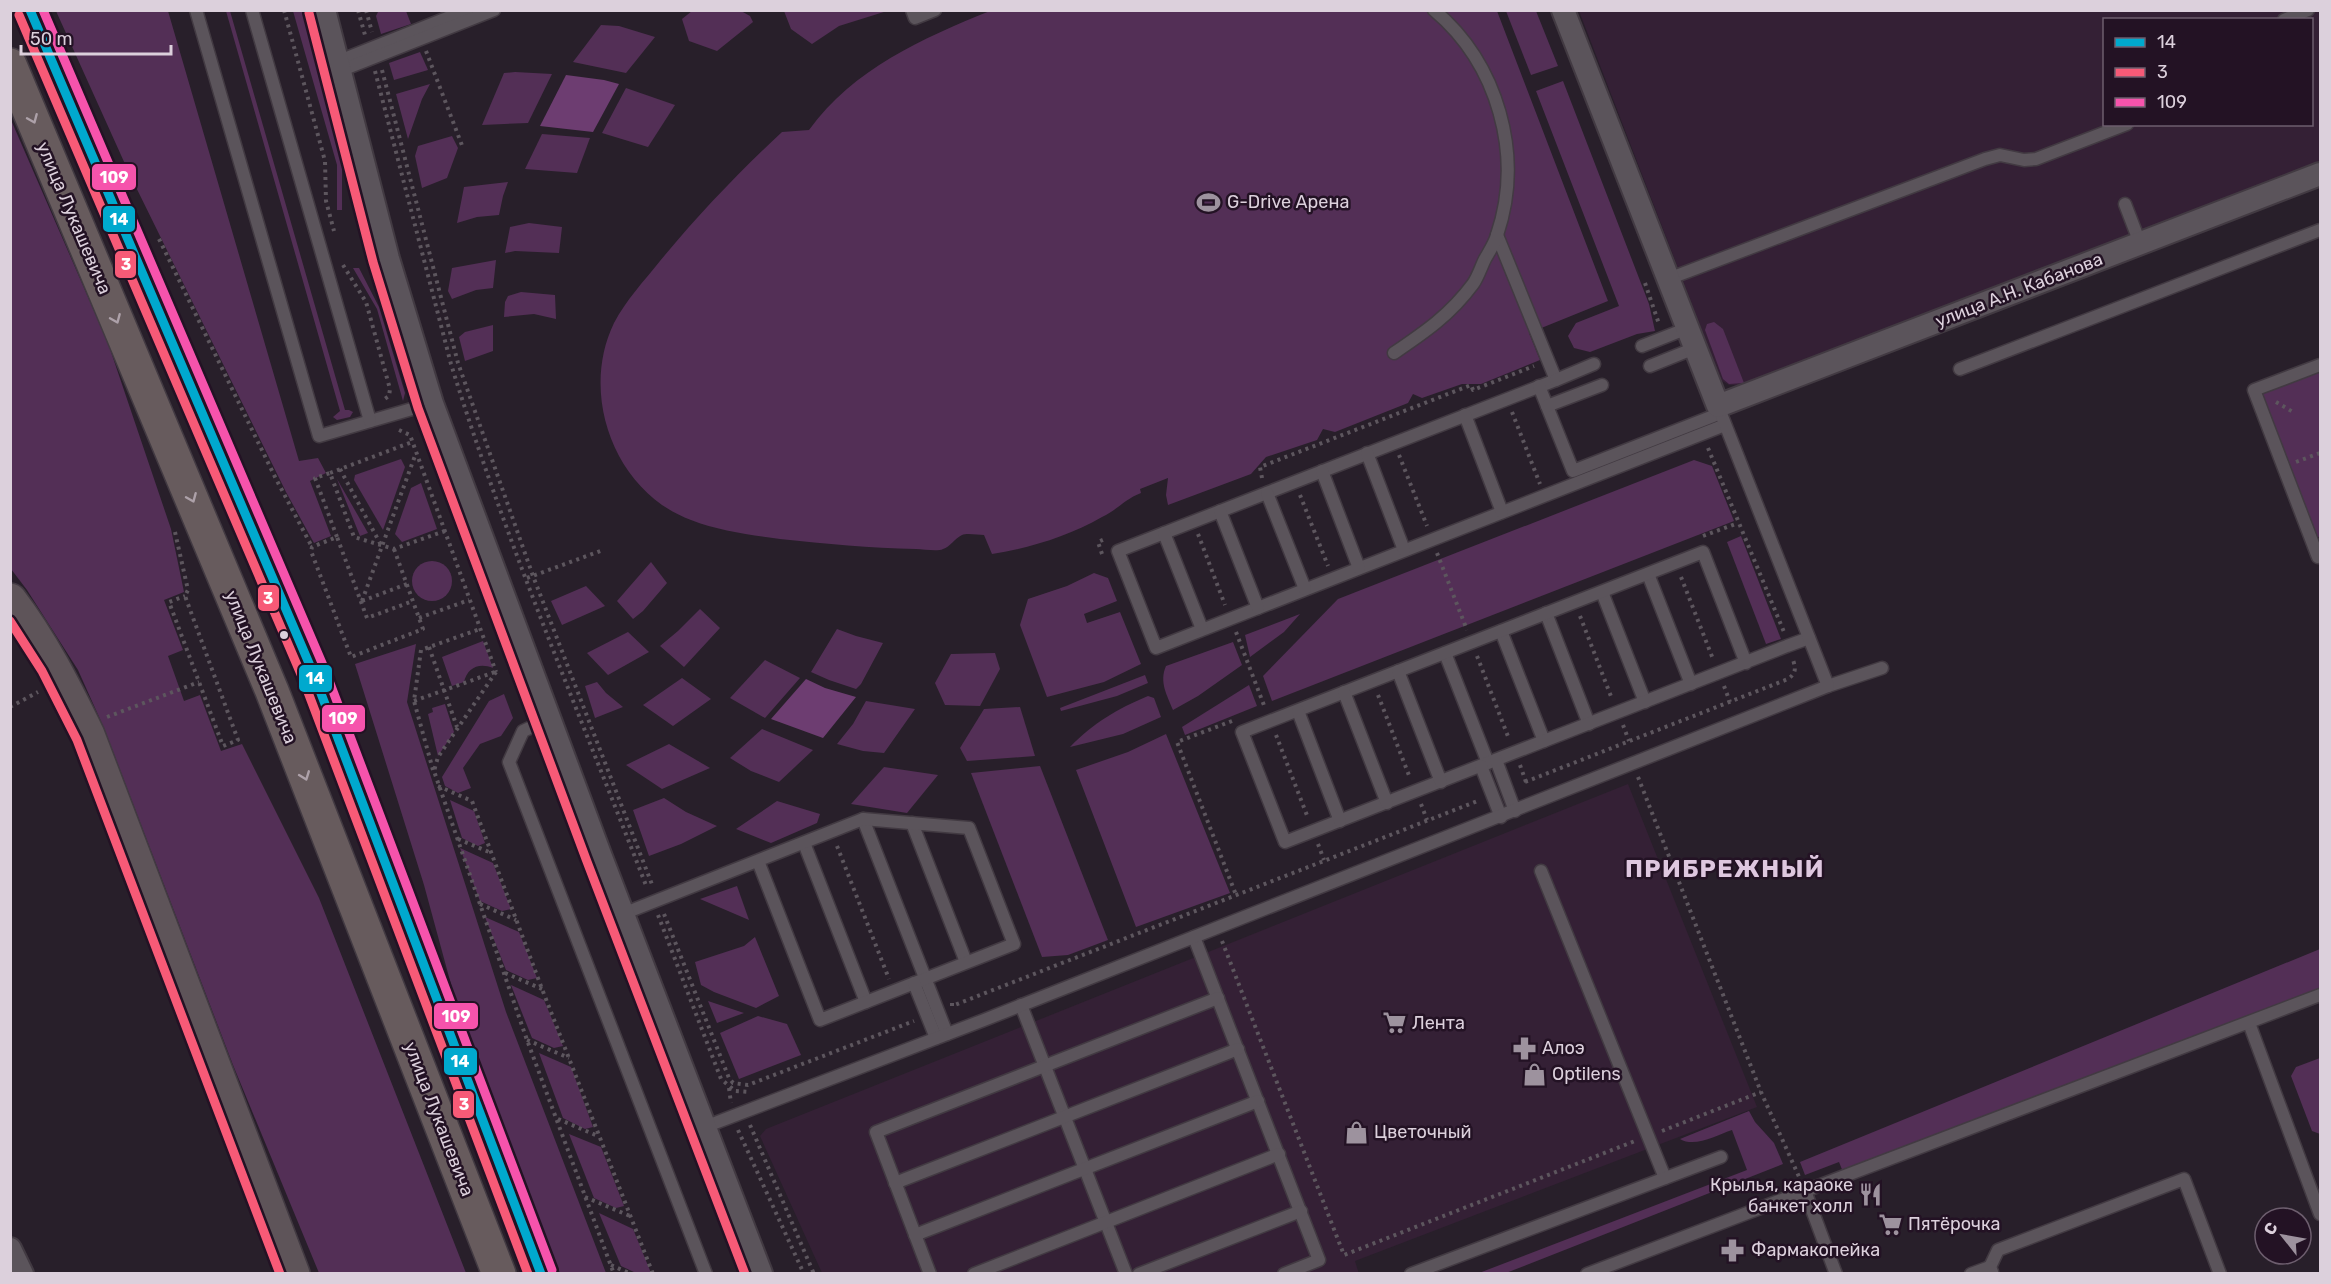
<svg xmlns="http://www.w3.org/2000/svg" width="2331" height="1284" viewBox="0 0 2331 1284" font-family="Rubik,sans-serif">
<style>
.built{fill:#342035;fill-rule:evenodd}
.green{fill:#532f56}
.forest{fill:#6d3d71}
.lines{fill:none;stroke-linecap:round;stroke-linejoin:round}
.service-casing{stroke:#423a42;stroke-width:15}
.minor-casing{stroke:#423a42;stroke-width:26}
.tertiary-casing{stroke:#423a42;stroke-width:32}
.secondary-casing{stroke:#423a42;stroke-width:36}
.primary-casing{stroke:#423a42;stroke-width:36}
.path{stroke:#5d565e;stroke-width:4;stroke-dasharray:3 4.5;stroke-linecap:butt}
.service{stroke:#5b545b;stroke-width:12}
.minor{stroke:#5b545b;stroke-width:22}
.tertiary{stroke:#5b545b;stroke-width:28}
.secondary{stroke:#5e5459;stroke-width:33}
.primary{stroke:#675b5d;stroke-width:33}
.bus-1-casing{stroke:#231224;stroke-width:14}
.bus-2-casing{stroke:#231224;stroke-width:14}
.bus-3-casing{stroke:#231224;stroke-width:14}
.bus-1{stroke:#00a9ce;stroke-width:9}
.bus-2{stroke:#f75a77;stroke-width:9}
.bus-3{stroke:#f653ac;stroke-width:9}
.oneway{stroke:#ada1a9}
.bus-dot{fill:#dcd0dc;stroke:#231224;stroke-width:2}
.labels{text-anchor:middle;stroke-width:5;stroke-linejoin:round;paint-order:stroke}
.poi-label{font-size:18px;fill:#dcd0dc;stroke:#231224;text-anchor:start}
.street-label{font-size:18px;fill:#dcd0dc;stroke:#231224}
.district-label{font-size:24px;font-weight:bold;letter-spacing:1.5px;fill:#dec7df;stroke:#231224}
.line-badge{stroke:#231224;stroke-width:2}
.badge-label{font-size:16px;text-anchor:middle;font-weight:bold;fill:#fff}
</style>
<rect width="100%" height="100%" fill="#281f2a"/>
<g class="built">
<path d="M1579,11H2320V161L1745,385H1729L1722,381L1700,325ZM2104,20H2312V124H2104Z"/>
<polygon points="1628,784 1757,1107 1355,1261 1359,1274 822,1273 760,1136 766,1129"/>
</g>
<g class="green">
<polygon points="379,10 406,11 411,24 381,34 376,16"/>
<polygon points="56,11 168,11 299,461 318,458 326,473 310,481 331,536 314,543 286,492 130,175"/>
<polygon points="226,11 230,11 345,410 349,410 353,412 350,417 337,420 333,417 340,411"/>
<polygon points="293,11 302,11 342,164 342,210 337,210 337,165"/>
<polygon points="741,11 750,16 753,22 717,51 689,41 682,19 692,11"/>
<polygon points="784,11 887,11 839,26 812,44 791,29"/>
<path d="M990,11H1497L1608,301L1529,333L1540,360L1481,384H1462L1422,398L1413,394L1408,403L1335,432L1323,429L1317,440L1266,457L1251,474L1168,505L1166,495L1168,478L1140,489L1141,493C1125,499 1117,510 1102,517C1069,536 1030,548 992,554L984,535C978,535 967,533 962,535C955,538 950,547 943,549C937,552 924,549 916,549C870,548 826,544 780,539C751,535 719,531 691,520C615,492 579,395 614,323C626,300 644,281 660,261C698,215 738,173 782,132L809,130C853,69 923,38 990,11Z"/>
<polygon points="1506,11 1536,11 1558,66 1531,75"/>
<polygon points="601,25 619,26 655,37 626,73 573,62"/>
<polygon points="420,52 428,70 394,80 389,63"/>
<polygon points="515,72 552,74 528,123 482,125 504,73"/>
<polygon points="1563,81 1649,304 1655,331 1637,334 1590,352 1574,348 1568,336 1576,323 1619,306 1536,91"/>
<polygon points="430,84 422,99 408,139 396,94"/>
<polygon points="626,88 675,105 648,147 602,133"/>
<polygon points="11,120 108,343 171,529 184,592 164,600 183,650 168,656 184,701 200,695 221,751 242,744 319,898 466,1273 319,1273 233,1065 104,728 78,670 27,590 11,569"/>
<polygon points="542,134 590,138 577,173 525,169"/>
<polygon points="452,136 458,148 447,178 422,188 415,156 418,146"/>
<polygon points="508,182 503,196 499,215 477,217 457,223 464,187"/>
<polygon points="529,223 562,227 559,253 515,251 505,253 510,227"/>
<polygon points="496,260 493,288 476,290 452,299 448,291 452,268"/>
<polygon points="353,268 359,268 379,307 405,393 403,401 377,309"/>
<polygon points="521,292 555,295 556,319 534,314 504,317 505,302 508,296"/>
<polygon points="1714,322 1723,329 1744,383 1729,384 1723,379 1705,330 1707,324"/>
<polygon points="493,325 493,351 465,361 459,337 465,332"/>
<polygon points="2320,368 2320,538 2312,533 2261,394 2264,390"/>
<polygon points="401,459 405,467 383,530 354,480 355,475"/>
<polygon points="1694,460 1712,466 1734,521 1272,701 1263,676 1338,599"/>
<polygon points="337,479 368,533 360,536"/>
<polygon points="421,483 437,529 402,542 395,534 411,488"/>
<polygon points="1741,536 1781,639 1766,644 1727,542"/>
<circle cx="432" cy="581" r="20"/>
<polygon points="651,562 667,583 643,611 633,619 617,601"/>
<polygon points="1094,573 1108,578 1117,601 1084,614 1087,623 1120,612 1141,664 1104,682 1047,697 1020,625 1028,599 1067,586"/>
<polygon points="586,586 605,606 562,625 551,601"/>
<polygon points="700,609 720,628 684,667 660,646 678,631"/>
<polygon points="1300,614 1284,632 1250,657 1245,635"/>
<polygon points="837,629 856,636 883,643 861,684 856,689 829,680 811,672"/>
<polygon points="628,632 649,652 608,675 587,653"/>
<path d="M483,641L493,668C479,662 467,668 464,682L452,686L442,657Z"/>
<path d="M1233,642L1242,665L1198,696L1173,710C1167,695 1159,682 1166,666Z"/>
<polygon points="416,644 407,702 506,1012 606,1273 560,1273 461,1021 424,885 355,664"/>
<polygon points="995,653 1000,669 980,706 945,705 935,683 951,654"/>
<polygon points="765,660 800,678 765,718 730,698"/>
<polygon points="1145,675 1148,683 1117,696 1061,711 1060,708"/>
<polygon points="682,678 711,699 673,726 643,705"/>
<polygon points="597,682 606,693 623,707 595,718 585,686"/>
<polygon points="1249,685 1257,706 1185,735 1182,727"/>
<polygon points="504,694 513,718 501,736 480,744 463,768 471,788 458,793 445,786 442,777 489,701"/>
<path d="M1148,696L1154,698L1161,717L1123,734L1070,747C1093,723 1117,709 1148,696Z"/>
<polygon points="866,701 915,709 884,753 863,751 837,744 853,724"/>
<polygon points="445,704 454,732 438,756 428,714 433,712 432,708"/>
<polygon points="1020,707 1035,756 967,761 960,748 984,709"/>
<polygon points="762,729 813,750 779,782 751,771 730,758"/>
<polygon points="1166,734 1230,893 1136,927 1076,770 1128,752"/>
<polygon points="669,744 710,768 662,789 626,765"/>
<polygon points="1040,766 1108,940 1068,955 1042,957 971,773"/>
<polygon points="884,767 938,775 907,813 851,804"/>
<polygon points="664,798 686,812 717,826 681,844 649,856 633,810"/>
<polygon points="450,800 474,811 485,843 478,846 462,838"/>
<polygon points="777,801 820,814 817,823 771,843 736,829"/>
<polygon points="460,848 493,863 511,909 502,911 480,901"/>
<polygon points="737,886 749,920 700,899"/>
<polygon points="485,917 519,932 537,978 528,980 506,970"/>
<polygon points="755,937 779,996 756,1008 714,992 701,985 695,962 744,946"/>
<polygon points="2320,949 2320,992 1843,1172 1839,1162 1805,1175 1800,1162"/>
<polygon points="511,985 544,1000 563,1046 554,1048 532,1038"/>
<polygon points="708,1001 744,1013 717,1023"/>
<polygon points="758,1016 787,1024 801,1055 739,1079 720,1033"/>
<polygon points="539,1053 571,1067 593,1127 585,1129 563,1118"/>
<polygon points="2320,1058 2320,1134 2312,1131 2291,1076 2296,1067"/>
<path d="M1749,1111L1755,1122L1774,1143L1783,1164L1506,1273H1479L1747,1170L1732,1130C1717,1135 1695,1148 1680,1139Z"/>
<polygon points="569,1134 601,1147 624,1206 616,1208 594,1198"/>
<polygon points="599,1213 633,1229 651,1273 636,1273 621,1266"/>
</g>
<g class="forest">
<polygon points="566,75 604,80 619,84 593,132 540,126"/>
<polygon points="806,679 825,688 856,697 823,738 771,719"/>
</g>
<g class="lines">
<defs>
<g id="service">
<polyline points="196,10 319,436 429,404"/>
<polyline points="252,10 370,421"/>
<polyline points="912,10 915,18 935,10"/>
<polyline points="2284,20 2308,10"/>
<polyline points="334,63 467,10"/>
<polyline points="337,72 494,10"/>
<polyline points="2125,204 2140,243"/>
<polyline points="1497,235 1556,380 1118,551 1156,648 1725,425"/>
<polyline points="1668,279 1985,159 2000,155 2024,160 2036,159 2127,124"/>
<polyline points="1642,346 1688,328"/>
<path d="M1394,353C1425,332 1450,315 1473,284C1478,277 1481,267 1485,259C1489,252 1495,243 1497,235C1524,155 1498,64 1434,10"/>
<polyline points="2320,365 2254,390 2318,557 2320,556"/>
<polyline points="1650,366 1695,348"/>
<polyline points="1960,369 2320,230"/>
<polyline points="1556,380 1594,364"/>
<polyline points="1539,386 1573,471 1721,413"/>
<polyline points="1547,406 1602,385"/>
<polyline points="1465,415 1502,512"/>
<polyline points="1367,453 1404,550"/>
<polyline points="1322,471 1359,568"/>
<polyline points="1267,493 1305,589"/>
<polyline points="1220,511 1258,608"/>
<polyline points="1164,533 1202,629"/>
<polyline points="1648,574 1691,684"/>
<polyline points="1602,592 1645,702"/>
<polyline points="1546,613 1589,724"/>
<polyline points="1501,631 1544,741"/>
<polyline points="1445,653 1488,763"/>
<polyline points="1746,663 1703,552 1242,732 1285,842 1787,646 1809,638"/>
<polyline points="1398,671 1441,782"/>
<polyline points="1828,686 1882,668"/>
<polyline points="1344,692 1387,803"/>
<polyline points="1298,711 1340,821"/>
<polyline points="547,720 523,731 509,762 706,1274"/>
<polyline points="1496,760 1515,811"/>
<polyline points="1481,766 1501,817"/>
<polyline points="863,819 947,1034"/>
<polyline points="912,823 966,962"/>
<polyline points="804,843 866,1002"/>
<polyline points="1541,871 1665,1178"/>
<polyline points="620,915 653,902 863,819 969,828 1014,944 820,1020 758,861"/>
<polyline points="1194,937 1319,1260 1284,1274"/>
<polyline points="914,983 936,1038"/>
<polyline points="1021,1005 1126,1274"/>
<polyline points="2249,1023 2320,1214"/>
<polyline points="702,1128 984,1020 1828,686 1718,406"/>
<polyline points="895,1183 1238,1049"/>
<polyline points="1805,1191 1836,1274"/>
<polyline points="915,1235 1258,1101"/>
<polyline points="1990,1267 1998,1250 2184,1179 2220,1274"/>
<polyline points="930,1274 876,1132 1218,998"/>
<polyline points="974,1274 1279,1154"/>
<polyline points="1139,1274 1301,1211"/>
<polyline points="1411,1274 1721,1157"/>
<polyline points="1587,1274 2320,995"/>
<polyline points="1971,1274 1990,1267 1992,1272"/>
</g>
<g id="minor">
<polyline points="1563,10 1718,406 2320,174"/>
<polyline points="10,1249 22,1274"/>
</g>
<polyline id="tertiary" points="321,10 385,259 429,404 597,855 758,1274"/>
<path id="secondary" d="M10,600C42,642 65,688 88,735L293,1274"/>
<g id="primary">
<polyline points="30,10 314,675 541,1274"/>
<polyline points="10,65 272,691 499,1274"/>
</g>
</defs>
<use href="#service" class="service-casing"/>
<use href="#minor" class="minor-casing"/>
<use href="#tertiary" class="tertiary-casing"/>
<use href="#secondary" class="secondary-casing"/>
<use href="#primary" class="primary-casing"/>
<g class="path">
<polyline points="284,10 325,161 326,201 334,231"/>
<polyline points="358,10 365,35"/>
<polyline points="366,10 372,32"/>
<polyline points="426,51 463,148"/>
<polyline points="382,70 458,363 533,576 653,887"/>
<path d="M375,71L451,364C506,542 580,715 647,888"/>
<polyline points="159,239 275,477 312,547"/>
<polyline points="343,265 366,302 390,389 389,396 383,400"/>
<polyline points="1645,283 1659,324"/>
<polyline points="2276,402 2293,412"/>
<polyline points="1512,412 1540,484"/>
<polyline points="399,430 410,435 496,672"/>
<polyline points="1708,448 1784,632"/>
<polyline points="1399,455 1427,526"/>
<polyline points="2296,462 2320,453"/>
<polyline points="340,469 381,545"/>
<polyline points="330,473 412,442"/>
<polyline points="1262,478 1260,467 1471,385 1473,390 1534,366"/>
<polyline points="1300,495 1328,566"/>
<polyline points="175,532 188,590 185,596 238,740 223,746 169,602 185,596"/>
<polyline points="1198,534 1225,605"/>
<polyline points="1703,536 1738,523"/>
<polyline points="337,537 315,478 330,473 354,537 394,549 445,531"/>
<polyline points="394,549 423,629 351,657 311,551 312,547 337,537 367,618 413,601"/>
<polyline points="1437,553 1467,630"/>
<polyline points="1102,554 1098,542 1107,538"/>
<polyline points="1681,577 1713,659"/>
<polyline points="527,578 603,550"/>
<polyline points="362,601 416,453"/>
<polyline points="362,601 407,584"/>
<polyline points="1580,616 1612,699"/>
<polyline points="419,618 469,600"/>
<polyline points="1236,632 1265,708"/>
<polyline points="429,647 457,727"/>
<polyline points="1477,656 1509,739"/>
<polyline points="496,672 438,757 434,771 527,1040 614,1274"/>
<polyline points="1724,686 1730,702"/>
<polyline points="1378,695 1410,778"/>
<polyline points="414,701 495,672"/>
<polyline points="10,707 38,692"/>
<polyline points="107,717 199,682"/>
<polyline points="1232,721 1177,742 1236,895"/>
<polyline points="1623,725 1629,741"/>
<polyline points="1276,735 1308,818"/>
<polyline points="1520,765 1526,782"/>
<polyline points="433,770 414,701 421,650 480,629"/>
<polyline points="1638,777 1761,1092 1800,1179"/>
<path d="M1525,782L1788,679C1796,673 1796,669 1793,660"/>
<polyline points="438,786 472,801 542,989 653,1274"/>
<polyline points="1421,804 1427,820"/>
<polyline points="458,839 489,852"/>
<polyline points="1318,844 1324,860"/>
<polyline points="837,846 889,979"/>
<polyline points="480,904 516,920"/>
<polyline points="664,914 729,1078 733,1083 748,1085 914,1021"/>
<polyline points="658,915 721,1079 735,1091 749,1092"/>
<polyline points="1222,941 1344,1255 1635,1141"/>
<polyline points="505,973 542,989"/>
<polyline points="952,1003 952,1006 1480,800"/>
<polyline points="527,1040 569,1058"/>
<polyline points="729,1088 731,1103"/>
<polyline points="558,1119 598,1136"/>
<polyline points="750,1125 814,1274"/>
<polyline points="738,1130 804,1274"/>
<polyline points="1662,1131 1761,1092"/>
<polyline points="585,1197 630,1216"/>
<polyline points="611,1265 631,1274"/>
</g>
<use href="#service" class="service"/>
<use href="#minor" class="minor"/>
<use href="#tertiary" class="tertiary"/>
<use href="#secondary" class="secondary"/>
<use href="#primary" class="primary"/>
<defs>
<polyline id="bus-1" points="30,10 314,675 541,1274"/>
<g id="bus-2">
<polyline points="309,13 373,262 418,408 586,859 745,1274"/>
<polyline points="19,15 303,679 528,1274"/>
<polyline points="10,621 42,671 77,740 280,1274"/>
</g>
<polyline id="bus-3" points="43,10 325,670 552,1270"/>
</defs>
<use href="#bus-1" class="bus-1-casing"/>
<use href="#bus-2" class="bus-2-casing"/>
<use href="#bus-3" class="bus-3-casing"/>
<use href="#bus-1" class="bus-1"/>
<use href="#bus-2" class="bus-2"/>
<use href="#bus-3" class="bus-3"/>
</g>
<defs><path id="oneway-chevron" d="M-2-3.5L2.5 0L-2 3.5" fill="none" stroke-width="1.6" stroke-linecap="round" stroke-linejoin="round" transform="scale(1.5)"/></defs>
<g class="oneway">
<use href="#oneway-chevron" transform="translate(33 119) rotate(67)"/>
<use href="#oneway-chevron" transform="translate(116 319) rotate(67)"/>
<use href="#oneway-chevron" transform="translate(192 498) rotate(67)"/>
<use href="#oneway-chevron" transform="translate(305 776) rotate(69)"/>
</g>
<defs>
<symbol id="stadium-bare" viewBox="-9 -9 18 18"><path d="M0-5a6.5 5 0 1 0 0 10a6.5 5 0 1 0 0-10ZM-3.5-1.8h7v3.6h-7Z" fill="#9d929e" stroke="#231224" stroke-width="2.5" paint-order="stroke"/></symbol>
<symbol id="supermarket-bare" viewBox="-9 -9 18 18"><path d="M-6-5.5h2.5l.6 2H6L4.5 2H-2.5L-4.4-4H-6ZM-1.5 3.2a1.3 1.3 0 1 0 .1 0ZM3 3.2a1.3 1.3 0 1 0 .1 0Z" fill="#9d929e" stroke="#231224" stroke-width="2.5" paint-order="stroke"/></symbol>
<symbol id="pharmacy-bare" viewBox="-9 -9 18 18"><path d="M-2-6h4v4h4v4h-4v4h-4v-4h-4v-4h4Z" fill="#9d929e" stroke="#231224" stroke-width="2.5" paint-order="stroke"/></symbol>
<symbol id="shop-bare" viewBox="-9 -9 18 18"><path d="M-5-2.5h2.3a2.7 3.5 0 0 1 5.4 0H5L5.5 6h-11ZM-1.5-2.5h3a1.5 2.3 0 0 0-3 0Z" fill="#9d929e" stroke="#231224" stroke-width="2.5" paint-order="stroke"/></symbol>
<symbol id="restaurant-bare" viewBox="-9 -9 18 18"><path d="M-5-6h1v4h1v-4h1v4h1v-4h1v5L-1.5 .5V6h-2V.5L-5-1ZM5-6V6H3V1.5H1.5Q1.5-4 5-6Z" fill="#9d929e" stroke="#231224" stroke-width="2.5" paint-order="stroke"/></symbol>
</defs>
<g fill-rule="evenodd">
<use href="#stadium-bare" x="1192" y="186" width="33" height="33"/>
<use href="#supermarket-bare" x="1378" y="1006" width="33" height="33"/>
<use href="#pharmacy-bare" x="1508" y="1032" width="33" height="33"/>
<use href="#shop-bare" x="1518" y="1058" width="33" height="33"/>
<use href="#shop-bare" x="1340" y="1116" width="33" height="33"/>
<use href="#restaurant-bare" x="1854" y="1178" width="33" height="33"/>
<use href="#supermarket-bare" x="1874" y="1208" width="33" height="33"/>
<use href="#pharmacy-bare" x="1716" y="1234" width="33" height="33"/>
</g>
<circle class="bus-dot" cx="284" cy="635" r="5"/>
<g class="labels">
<g class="poi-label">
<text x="1227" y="208">G-Drive Арена</text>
<text x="1412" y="1029">Лента</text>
<text x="1542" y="1054">Алоэ</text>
<text x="1552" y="1080">Optilens</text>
<text x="1374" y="1138">Цветочный</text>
<text x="1853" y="1191" text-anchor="end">Крылья, караоке<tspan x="1853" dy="21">банкет холл</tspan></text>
<text x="1908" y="1230">Пятёрочка</text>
<text x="1751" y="1256">Фармакопейка</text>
</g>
<g class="street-label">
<text transform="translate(74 218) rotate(67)" y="6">улица Лукашевича</text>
<text transform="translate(2019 290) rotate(-21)" y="6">улица А.Н. Кабанова</text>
<text transform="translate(261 667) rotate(68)" y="6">улица Лукашевича</text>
<text transform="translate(439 1119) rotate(69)" y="6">улица Лукашевича</text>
</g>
<g class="district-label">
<text x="1725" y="877">ПРИБРЕЖНЫЙ</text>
</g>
</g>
<g class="line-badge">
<rect x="91" y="163" width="46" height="28" rx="6" fill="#f653ac"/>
<rect x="102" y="205" width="34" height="28" rx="6" fill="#00a9ce"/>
<rect x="114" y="250" width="23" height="29" rx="6" fill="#f75a77"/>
<rect x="257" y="584" width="23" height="28" rx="6" fill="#f75a77"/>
<rect x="298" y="664" width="35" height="29" rx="6" fill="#00a9ce"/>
<rect x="321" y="704" width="45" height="29" rx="6" fill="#f653ac"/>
<rect x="433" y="1002" width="46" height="28" rx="6" fill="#f653ac"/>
<rect x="443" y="1047" width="35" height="29" rx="6" fill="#00a9ce"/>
<rect x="452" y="1090" width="23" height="29" rx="6" fill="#f75a77"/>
</g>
<g class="badge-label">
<text x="114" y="183">109</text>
<text x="119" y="225">14</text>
<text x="126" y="270">3</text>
<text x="268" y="604">3</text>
<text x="315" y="684">14</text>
<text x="343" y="724">109</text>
<text x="456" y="1022">109</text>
<text x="460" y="1067">14</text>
<text x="464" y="1110">3</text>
</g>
<rect width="2331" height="1284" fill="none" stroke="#dcd0dc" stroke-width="24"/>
<rect x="2103" y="18" width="210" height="108" fill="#231224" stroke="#6d5e6e" stroke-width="1.5"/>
<rect x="2115" y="38" width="30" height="9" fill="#00a9ce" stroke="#6d5e6e" stroke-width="1.5"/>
<text x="2157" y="48" font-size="18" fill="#dcd0dc">14</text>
<rect x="2115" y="68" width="30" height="9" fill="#f75a77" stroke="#6d5e6e" stroke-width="1.5"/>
<text x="2157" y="78" font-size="18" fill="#dcd0dc">3</text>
<rect x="2115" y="98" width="30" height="9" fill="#f653ac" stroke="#6d5e6e" stroke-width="1.5"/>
<text x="2157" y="108" font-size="18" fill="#dcd0dc">109</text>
<g transform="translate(2283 1236) rotate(301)"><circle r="28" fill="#231224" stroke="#6d5e6e" stroke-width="1.5"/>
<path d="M0-4.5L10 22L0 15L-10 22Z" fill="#9d929e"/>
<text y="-9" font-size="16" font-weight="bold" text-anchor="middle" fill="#dcd0dc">С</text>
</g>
<path d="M21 45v9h150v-9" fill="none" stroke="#dcd0dc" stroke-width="3"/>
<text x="30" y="45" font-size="18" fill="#dcd0dc" stroke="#231224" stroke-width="4.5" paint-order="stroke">50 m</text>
</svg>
